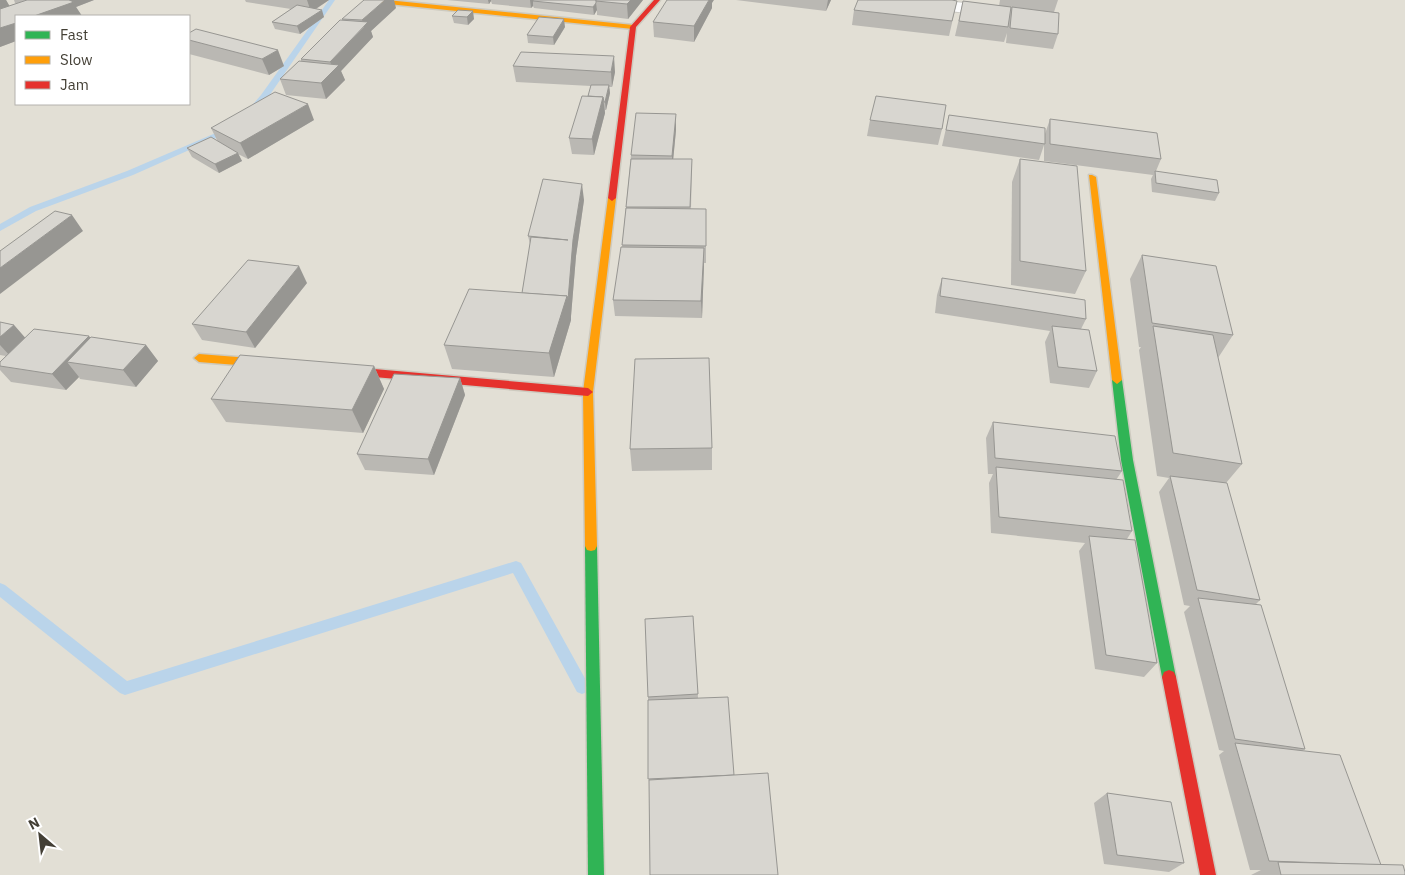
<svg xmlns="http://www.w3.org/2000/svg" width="1405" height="875" viewBox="0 0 1405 875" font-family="'IBM Plex Sans',sans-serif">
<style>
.residential{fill:#e2dfd5;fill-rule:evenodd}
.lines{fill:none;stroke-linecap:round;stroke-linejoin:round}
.stream{fill:#bad4ea;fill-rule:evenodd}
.street-casing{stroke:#cccbc5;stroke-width:2}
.fast-casing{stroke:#cdcabf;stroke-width:3}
.slow-casing{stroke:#cdcabf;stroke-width:3}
.jam-casing{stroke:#cdcabf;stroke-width:3}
.street{fill:#fcfcfc;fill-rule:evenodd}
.fast{fill:#30b455;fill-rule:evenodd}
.slow{fill:#ff9f0a;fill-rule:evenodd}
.jam{fill:#e5322d;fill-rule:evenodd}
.wall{fill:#bab8b3}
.shaded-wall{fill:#979692}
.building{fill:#d8d6d0;stroke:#979692}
</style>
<rect width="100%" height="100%" fill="#eeede8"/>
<path class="residential" d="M0,0H1405V875H0ZM16,16H189V104H16Z"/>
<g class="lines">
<g class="stream">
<polygon points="329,0 335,0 267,99 254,114 248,114 248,110 261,95"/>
<polygon points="225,129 232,131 133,175 36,211 0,231 0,224 30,207 127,171"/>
<polygon points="516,561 521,563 587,682 589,687 587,692 582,694 577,692 513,573 125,695 120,693 0,597 0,583 5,585 127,681"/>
</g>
<defs>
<polygon id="street" points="894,0 939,0 998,7 1004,9 1006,12 1004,15 998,17 902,5 897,3"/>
<g id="fast">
<polygon points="1117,376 1122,380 1133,460 1176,677 1174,682 1169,684 1164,682 1162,677 1121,460 1112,380"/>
<polygon points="591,541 595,542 597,546 604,875 588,875 585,546 587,542"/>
</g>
<g id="slow">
<polygon points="366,0 387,0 633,25 636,27 633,29 369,2"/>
<polygon points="1089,175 1092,175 1096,177 1122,380 1117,384 1112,380"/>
<polygon points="612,195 616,198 593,392 597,546 595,550 591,551 587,550 585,546 583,392 608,198"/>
<polygon points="199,354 273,360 278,364 273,368 199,362 194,358"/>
</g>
<g id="jam">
<polygon points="654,0 660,0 636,27 616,198 612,201 608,198 630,27"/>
<polygon points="340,366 588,388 593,392 588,396 340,374 335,370"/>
<polygon points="1169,670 1174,672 1176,677 1216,875 1200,875 1162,677 1164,672"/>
</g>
</defs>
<use href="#street" class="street-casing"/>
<use href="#fast" class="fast-casing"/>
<use href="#slow" class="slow-casing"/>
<use href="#jam" class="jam-casing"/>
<use href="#street" class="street"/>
<use href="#fast" class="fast"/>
<use href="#slow" class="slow"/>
<use href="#jam" class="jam"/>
</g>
<g class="wall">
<polygon points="0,0 6,0 9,6 17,3 15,3 14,0 94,0 76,7 82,16 16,16 16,41 0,47"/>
<polygon points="245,0 329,0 316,9 324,17 300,34 275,29 272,22 291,9 246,2"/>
<polygon points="447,0 643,0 628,19 597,15 597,10 594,15 534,8 533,6 531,8 492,4 491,1 489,4"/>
<polygon points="736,0 831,0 826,11"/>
<polygon points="1000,0 1058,0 1054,12 1058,34 1053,49 1006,43 1007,33 1004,42 955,36 963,1 999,6"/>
<polygon points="957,1 949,36 852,25 854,10"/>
<polygon points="712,3 712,8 694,42 654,37 653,22"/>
<polygon points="396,8 371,31 373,37 341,71 345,80 326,99 286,95 280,79 301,61 301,59 342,21 342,19"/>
<polygon points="458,10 474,19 468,25 454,23 452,16"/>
<polygon points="565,27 554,45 528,43 527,35"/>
<polygon points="189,33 284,66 269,75 189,54"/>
<polygon points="513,66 615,72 612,87 609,87 610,93 606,110 605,110 605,113 594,155 572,154 569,138 588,96 591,86 516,82"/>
<polygon points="949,115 1045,134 1050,119 1161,159 1156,171 1219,193 1215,201 1152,192 1151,179 1153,175 1044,161 1044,145 1039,160 942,146"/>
<polygon points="314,120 248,159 238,154 242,161 219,173 192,157 187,148 218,142 211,128"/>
<polygon points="870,120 942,129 938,145 867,136"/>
<polygon points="676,130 673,159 692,159 691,209 706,209 706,263 704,263 702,318 615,316 613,300 622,247 631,155"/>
<polygon points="1020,159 1086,271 1075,294 1011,285 1012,182"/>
<polygon points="584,200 576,256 571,316 571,320 554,377 452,369 444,345 522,293 530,244 528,236"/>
<polygon points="1142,255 1233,335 1218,358 1242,464 1226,483 1260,600 1255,605 1305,749 1302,751 1381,865 1405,875 1251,875 1261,870 1250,870 1219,755 1224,751 1219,750 1184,612 1190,606 1184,605 1159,492 1169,478 1157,476 1139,350 1141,347 1139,347 1130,279"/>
<polygon points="942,278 1086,319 1081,329 1097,371 1089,388 1050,383 1045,342 1050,331 935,313 937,295"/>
<polygon points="307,283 255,348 202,340 192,324"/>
<polygon points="0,322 14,325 25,338 89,336 90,338 146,345 158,361 136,387 80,379 79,377 66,390 11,382 0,370 0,362 6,356 0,355"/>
<polygon points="374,366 384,389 363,433 226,422 211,399"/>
<polygon points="460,378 465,395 434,475 365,470 357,454"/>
<polygon points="993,422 1122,471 1116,480 1132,531 1127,539 1157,663 1144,677 1095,669 1079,551 1085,543 991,533 989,483 993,474 988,474 986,438"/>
<polygon points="712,448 712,470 632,471 630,449"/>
<polygon points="693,616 698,698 734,775 649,781 648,697"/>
<polygon points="1107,793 1184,863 1169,872 1104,864 1094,803"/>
</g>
<g class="shaded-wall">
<polygon points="0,0 6,0 12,10 0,13"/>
<polygon points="70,0 94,0 76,7 82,16 34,16"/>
<polygon points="307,0 329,0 311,12"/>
<polygon points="385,0 394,0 396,8 371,31 373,37 341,71 345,80 326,99 321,83 334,70 330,62 364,27 362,20"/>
<polygon points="488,0 491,0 491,1 489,4"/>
<polygon points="530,0 538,0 533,1 533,6 531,8"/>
<polygon points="631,0 643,0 628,19 627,4"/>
<polygon points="709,0 714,0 712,3 712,8 694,42 694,26"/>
<polygon points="828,0 831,0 826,11"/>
<polygon points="596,3 597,10 594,15 593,7"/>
<polygon points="322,10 324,17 300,34 297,26"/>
<polygon points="473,11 474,19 468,25 467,17"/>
<polygon points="564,19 565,27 554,45 553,37"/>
<polygon points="16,23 16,41 0,47 0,28"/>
<polygon points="278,50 284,66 269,75 262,59"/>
<polygon points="614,56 615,72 612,87 611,72"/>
<polygon points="609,85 610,93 606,110 605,102"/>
<polygon points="603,97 605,113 594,155 592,139"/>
<polygon points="308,104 314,120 248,159 240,143"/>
<polygon points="676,114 676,130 672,172 672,156"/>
<polygon points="238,153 242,161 219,173 215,164"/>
<polygon points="582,184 584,200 576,256 571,316 571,320 554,377 549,353 573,240"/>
<polygon points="72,215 83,231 0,294 0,268"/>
<polygon points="704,248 704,265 702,318 701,301"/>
<polygon points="299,266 307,283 255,348 246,332"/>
<polygon points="14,325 28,341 11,357 0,345 0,337"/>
<polygon points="89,336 102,353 67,362 79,377 66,390 52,374"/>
<polygon points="146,345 158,361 136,387 123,370"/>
<polygon points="374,366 384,389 363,433 352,410"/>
<polygon points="460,378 465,395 434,475 428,459"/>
</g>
<g class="building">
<polygon points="27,0 69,0 74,2 34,16 16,16 16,23 0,28 0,9"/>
<polygon points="364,0 385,0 362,20 342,19"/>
<polygon points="533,0 596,0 596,3 593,7 533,1"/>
<polygon points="596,0 631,0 627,4 596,1"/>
<polygon points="667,0 709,0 694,26 653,22"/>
<polygon points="858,0 952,0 957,1 952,21 854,10"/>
<polygon points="963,1 1011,7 1008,27 959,21"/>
<polygon points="297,5 322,10 297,26 272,22"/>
<polygon points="1012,7 1059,13 1058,34 1010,28"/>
<polygon points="458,10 473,11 467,17 452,16"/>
<polygon points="539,17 564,19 553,37 527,35"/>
<polygon points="340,20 368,22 330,62 301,59"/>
<polygon points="196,29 278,50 262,59 189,40 189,33"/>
<polygon points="521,52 614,56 611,72 513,66"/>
<polygon points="299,61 339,65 321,83 280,79"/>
<polygon points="591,85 609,85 605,102 604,102 603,97 588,96"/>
<polygon points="275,92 308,104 240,143 211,128"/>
<polygon points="582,96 603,97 592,139 569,138"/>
<polygon points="876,96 946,105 942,129 870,120"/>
<polygon points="636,113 676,114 672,156 631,155"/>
<polygon points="949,115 1045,128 1045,144 946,130"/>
<polygon points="1050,119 1157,133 1161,159 1050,144"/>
<polygon points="211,137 238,153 215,164 187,148"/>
<polygon points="631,159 692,159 690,207 626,207"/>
<polygon points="1020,159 1077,166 1086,271 1020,261"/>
<polygon points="1155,171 1217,180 1219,193 1156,183"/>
<polygon points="543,179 582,184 573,240 568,300 567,296 522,293 531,237 568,240 528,236"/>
<polygon points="626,208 706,209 706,246 622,245"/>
<polygon points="55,211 72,215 0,268 0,251"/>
<polygon points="621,247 704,248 701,301 613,300"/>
<polygon points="1142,255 1216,266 1233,335 1152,323"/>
<polygon points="248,260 299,266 246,332 192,324"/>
<polygon points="942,278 1085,300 1086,319 940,296"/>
<polygon points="469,289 567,296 549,353 444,345"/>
<polygon points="0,322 14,325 0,337"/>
<polygon points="1052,326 1089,330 1097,371 1058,367"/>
<polygon points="1153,326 1213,335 1242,464 1173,453"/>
<polygon points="34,329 89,336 52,374 0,366 0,362"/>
<polygon points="91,337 146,345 123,370 67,362"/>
<polygon points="240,355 374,366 352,410 211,399"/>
<polygon points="709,358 712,448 630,449 635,359"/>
<polygon points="394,374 460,378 428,459 357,454"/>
<polygon points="993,422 1115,436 1122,471 995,458"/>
<polygon points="996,467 1123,480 1132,531 999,517"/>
<polygon points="1170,476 1227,483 1260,600 1197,590"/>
<polygon points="1089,536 1135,540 1157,663 1106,655"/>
<polygon points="1198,598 1261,605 1305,749 1235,739"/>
<polygon points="693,616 698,694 648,697 645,619"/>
<polygon points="728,697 734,775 648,779 648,700"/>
<polygon points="1235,743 1340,755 1381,865 1269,861"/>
<polygon points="768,773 778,875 650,875 649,780"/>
<polygon points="1107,793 1171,802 1184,863 1117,855"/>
<polygon points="1278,862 1403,865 1405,872 1405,875 1281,875"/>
</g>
<rect x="15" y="15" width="175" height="90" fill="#ffffff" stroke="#b4b2ae"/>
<rect x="25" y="31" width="25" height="8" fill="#30b455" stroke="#b4b2ae"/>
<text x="60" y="40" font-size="15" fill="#433f35">Fast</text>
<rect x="25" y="56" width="25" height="8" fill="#ff9f0a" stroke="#b4b2ae"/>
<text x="60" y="65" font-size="15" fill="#433f35">Slow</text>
<rect x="25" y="81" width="25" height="8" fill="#e5322d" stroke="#b4b2ae"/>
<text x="60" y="90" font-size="15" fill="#433f35">Jam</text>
<g transform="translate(40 835) rotate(332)" stroke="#ffffff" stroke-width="4" paint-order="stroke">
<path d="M0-4L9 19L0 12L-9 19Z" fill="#433f35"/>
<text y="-8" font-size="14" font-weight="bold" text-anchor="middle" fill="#433f35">N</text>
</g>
</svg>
